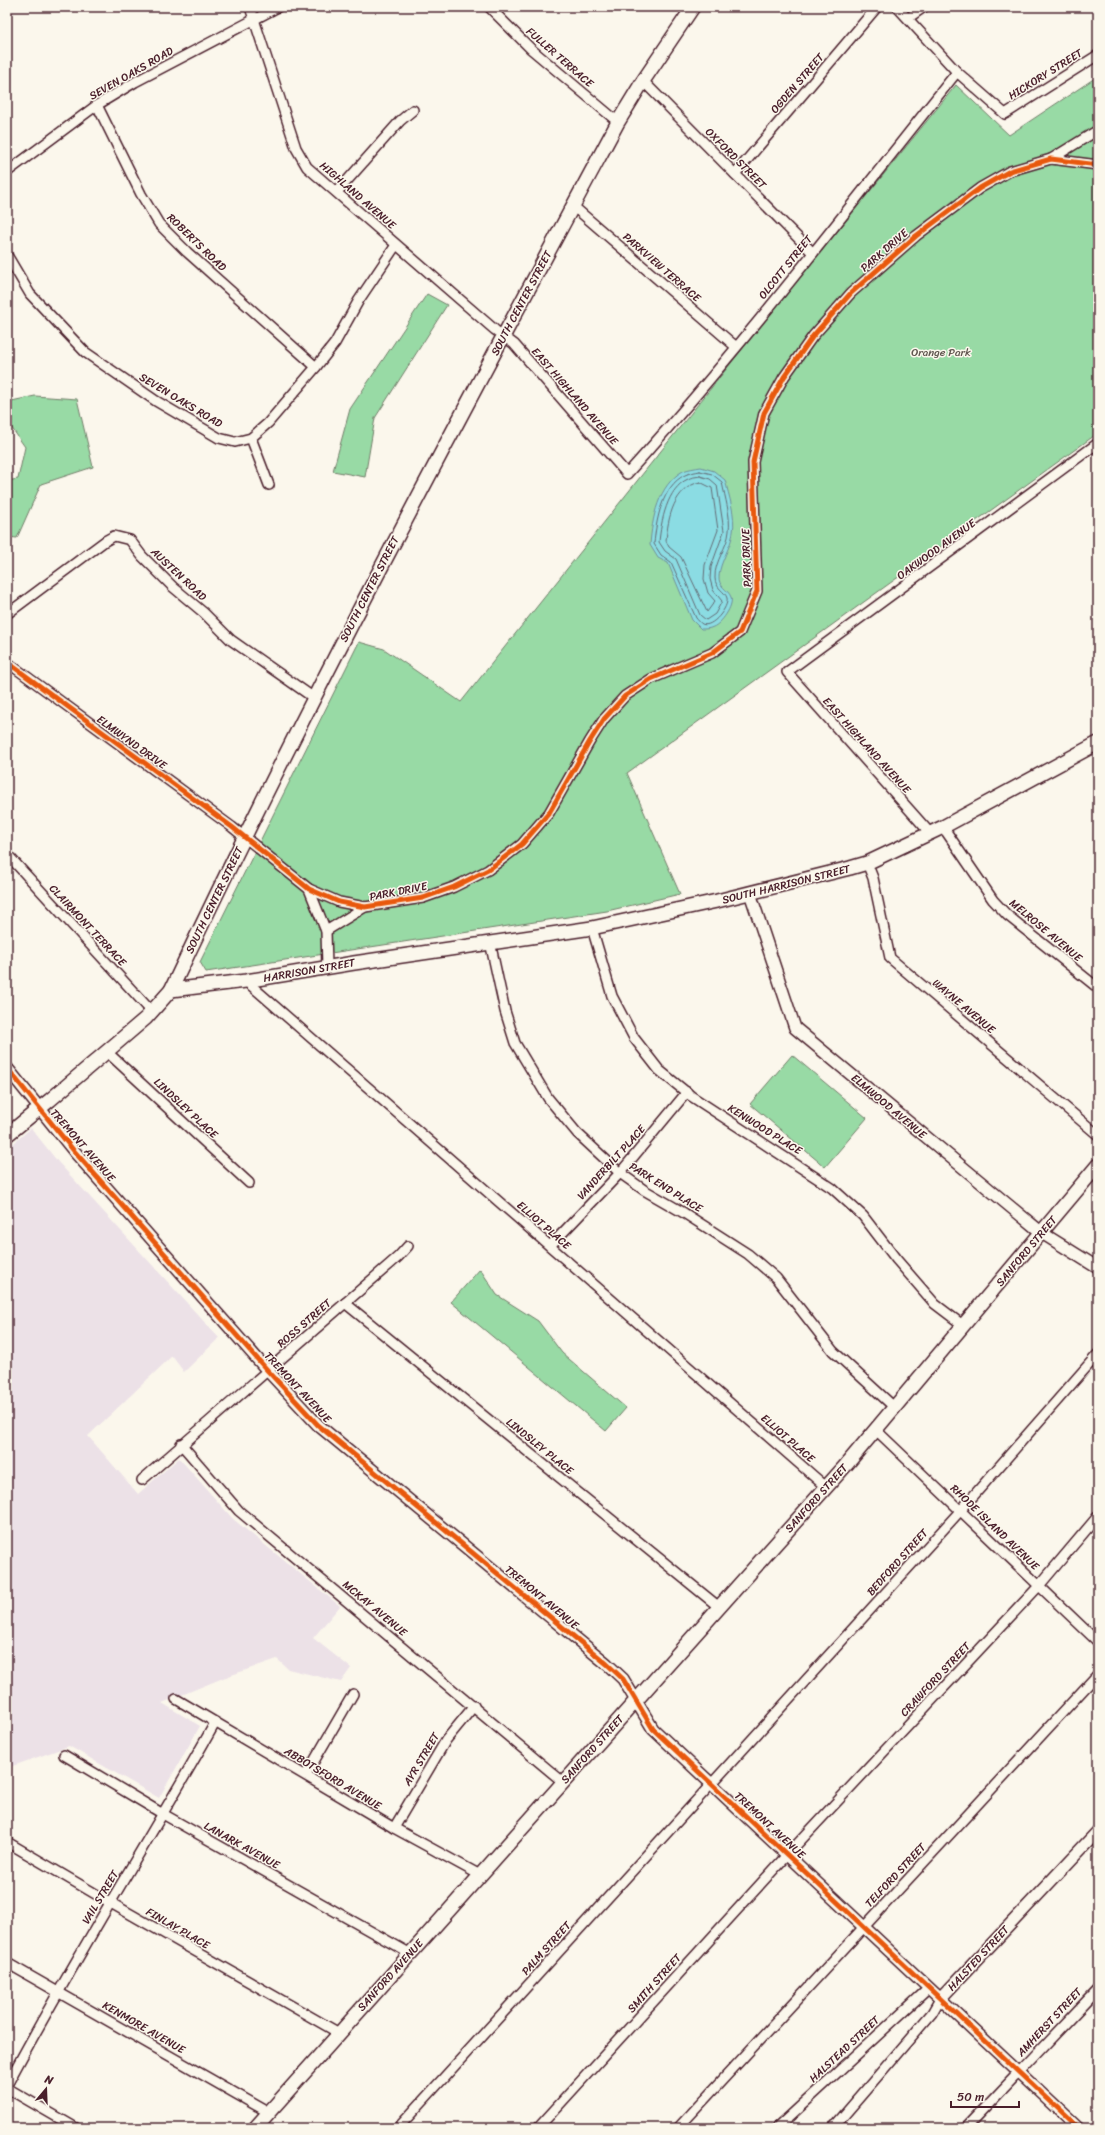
<svg xmlns="http://www.w3.org/2000/svg" width="1105" height="2135" viewBox="0 0 1105 2135" font-family="Sriracha,sans-serif">
<style>
.built{fill:#ece1e7}
.green{fill:#98daa5;stroke:#717c68}
.water{fill:#8bdce3;stroke:#719099}
.lines{fill:none;stroke-linecap:round;stroke-linejoin:round}
.shore{stroke:#646b75;stroke-width:1}
.minor-casing{stroke:#4a1f2b;stroke-width:12}
.tertiary-casing{stroke:#4a1f2b;stroke-width:14}
.secondary-casing{stroke:#4a1f2b;stroke-width:16}
.minor{stroke:#fbf7ec;stroke-width:9}
.tertiary{stroke:#fbf7ec;stroke-width:11}
.secondary{stroke:#fbf7ec;stroke-width:13}
.cycleway-casing{stroke:#fbf7ec;stroke-width:8}
.cycleway{stroke:#e8590c;stroke-width:5}
.labels{text-anchor:middle;stroke-width:3;stroke-linejoin:round;paint-order:stroke}
.street-label{font-size:11px;fill:#4a1f2b;stroke:#fbf7ec}
.park-label{font-size:11px;fill:#615750;stroke:#fbf7ec}
</style>
<rect width="100%" height="100%" fill="#fbf7ec"/>
<filter id="ink" filterUnits="userSpaceOnUse"><feTurbulence type="fractalNoise" baseFrequency=".025" numOctaves="2"/><feDisplacementMap in="SourceGraphic" scale="8" xChannelSelector="R" yChannelSelector="G"/><feConvolveMatrix kernelMatrix="1 2 1 2 8 2 1 2 1" color-interpolation-filters="sRGB"/></filter>
<g filter="url(#ink)">
<polygon class="built" points="31,1128 58,1162 219,1338 184,1372 172,1356 88,1436 138,1494 179,1458 233,1519 340,1606 313,1638 351,1668 341,1682 288,1669 277,1659 223,1678 162,1703 200,1726 159,1798 69,1746 7,1768 7,1149"/>
<g class="green">
<polygon points="1098,76 1098,433 627,773 680,894 607,911 206,972 200,962 359,642 384,649 461,702 735,358 956,85 1009,135"/>
<polygon points="427,294 447,305 375,418 365,477 333,471 350,409"/>
<polygon points="35,396 77,399 93,467 41,484 17,538 7,537 7,481 18,479 25,447 7,421 7,402"/>
<polygon points="792,1055 867,1118 825,1167 750,1104"/>
<polygon points="480,1269 497,1295 538,1321 562,1353 626,1408 606,1431 451,1302"/>
</g>
<path class="water" d="M701,467L714,471L725,480C729,496 736,516 733,532C731,548 720,561 719,576C718,587 728,589 731,597C734,606 721,624 713,627C709,629 705,629 701,629L692,620L668,563L658,558L650,545C652,519 658,485 683,471C688,469 695,468 701,467Z"/>
<g class="lines">
<g class="shore">
<path d="M700,471L712,474L722,482C725,498 731,516 729,531C728,547 714,561 715,578C715,588 725,591 727,598C729,607 712,629 702,624C700,623 697,619 696,618L671,562L661,555L654,544C656,521 662,486 685,475C689,473 695,472 700,471Z"/>
<path d="M700,476L710,479L717,485L724,531L711,567L710,579L713,590L722,601L715,614L706,620L700,615L676,559L665,551L659,542C661,522 667,488 688,479C691,477 696,477 700,476Z"/>
<path d="M700,482L712,488L718,530L705,565L704,579L708,593L715,601L707,612L681,557L669,547L666,541C668,517 674,488 700,482Z"/>
</g>
<defs>
<g id="minor">
<path d="M250,7L296,148L307,167L495,330L514,344L627,474C743,346 849,207 957,72"/>
<polyline points="489,7 531,49 618,122"/>
<polyline points="897,7 957,72 1005,114 1098,55"/>
<polyline points="908,18 924,7"/>
<polyline points="643,81 813,253"/>
<polyline points="97,105 141,194 159,224 187,252 316,367"/>
<polyline points="1051,159 1098,130"/>
<polyline points="7,172 97,105 135,82 278,7"/>
<polyline points="735,174 877,7"/>
<polyline points="337,192 400,121 413,110"/>
<polyline points="573,206 735,346"/>
<polyline points="7,255 30,294 85,352 156,401 219,438 235,442 251,438 268,423 316,367 335,343 359,300 396,245"/>
<polyline points="251,438 269,485"/>
<polyline points="7,614 105,541 114,536 130,540 142,556 173,587 204,613 231,640 314,698"/>
<polyline points="7,662 232,827 309,889 339,902 365,907 423,898 454,887 488,870 522,844 549,813 590,741 604,719 625,696 651,679 712,653 740,632 757,591 753,462 764,413 784,377 813,336 851,293 916,236 980,188 1010,171 1051,159 1098,165"/>
<polyline points="943,827 993,900 1007,915 1098,988"/>
<polyline points="930,833 787,672 1098,443"/>
<polyline points="7,854 152,1012"/>
<polyline points="867,863 873,878 890,958 1098,1135"/>
<polyline points="309,889 326,931 327,967"/>
<polyline points="592,928 612,996 634,1038 659,1070 691,1096 832,1188 863,1216 896,1259 935,1304 964,1326"/>
<polyline points="326,931 365,907"/>
<polyline points="490,942 505,1011 515,1043 548,1098 577,1133 620,1173 644,1190 684,1213 748,1254 776,1278 833,1351 894,1407"/>
<polyline points="246,981 826,1487"/>
<polyline points="106,1051 249,1183"/>
<polyline points="550,1246 620,1173 687,1092"/>
<polyline points="345,1303 719,1607"/>
<polyline points="876,1430 1098,1642"/>
<polyline points="181,1444 239,1511 563,1782"/>
<polyline points="142,1480 398,1257 408,1246"/>
<polyline points="176,1699 394,1828 480,1875"/>
<polyline points="64,1755 163,1814 409,1953"/>
<polyline points="306,1775 353,1694"/>
<polyline points="394,1828 446,1740 474,1706"/>
<polyline points="7,1842 111,1903 339,2033"/>
<polyline points="7,1963 268,2112"/>
<path d="M7,2085C72,1962 147,1844 215,1723"/>
<polyline points="7,2088 76,2128"/>
<polyline points="398,2128 961,1510 1098,1354"/>
<polyline points="538,2128 787,1855 1038,1587 1098,1516"/>
<polyline points="678,2128 1098,1674"/>
<polyline points="777,2128 929,1988"/>
<polyline points="833,2128 932,2013 940,1999"/>
<polyline points="966,2128 1098,1989"/>
</g>
<g id="tertiary">
<polyline points="750,893 795,1028 1042,1233 1098,1268"/>
<polyline points="7,1068 74,1151 268,1371 318,1425 607,1664 623,1679 653,1729 1078,2128"/>
<polyline points="940,1999 1098,1831"/>
</g>
<g id="secondary">
<polyline points="171,990 246,981 354,963 592,928 717,901 850,868 867,863 943,827 1098,743"/>
<path d="M7,1135L50,1100L146,1018L171,990C309,696 464,409 618,122L643,81L693,7"/>
<polyline points="255,2128 846,1465 1098,1165"/>
</g>
</defs>
<use href="#minor" class="minor-casing"/>
<use href="#tertiary" class="tertiary-casing"/>
<use href="#secondary" class="secondary-casing"/>
<use href="#minor" class="minor"/>
<use href="#tertiary" class="tertiary"/>
<use href="#secondary" class="secondary"/>
<defs>
<g id="cycleway">
<polyline points="7,662 232,827 309,889 339,902 365,907 423,898 454,887 488,870 522,844 549,813 590,741 604,719 625,696 651,679 712,653 740,632 757,591 753,462 764,413 784,377 813,336 851,293 916,236 980,188 1010,171 1051,159 1098,165"/>
<polyline points="7,1068 74,1151 268,1371 318,1425 607,1664 623,1679 653,1729 1078,2128"/>
</g>
</defs>
<use href="#cycleway" class="cycleway-casing"/>
<use href="#cycleway" class="cycleway"/>
</g>
</g>
<g class="labels">
<g class="street-label">
<text transform="translate(560 57) rotate(41)" y="4">FULLER TERRACE</text>
<text transform="translate(131 73) rotate(-30)" y="4">SEVEN OAKS ROAD</text>
<text transform="translate(1045 74) rotate(-32)" y="4">HICKORY STREET</text>
<text transform="translate(797 83) rotate(-49)" y="4">OGDEN STREET</text>
<text transform="translate(736 158) rotate(45)" y="4">OXFORD STREET</text>
<text transform="translate(358 195) rotate(41)" y="4">HIGHLAND AVENUE</text>
<text transform="translate(197 242) rotate(44)" y="4">ROBERTS ROAD</text>
<text transform="translate(884 250) rotate(-41)" y="4">PARK DRIVE</text>
<text transform="translate(662 267) rotate(41)" y="4">PARKVIEW TERRACE</text>
<text transform="translate(785 267) rotate(-51)" y="4">OLCOTT STREET</text>
<text transform="translate(521 303) rotate(-62)" y="4">SOUTH CENTER STREET</text>
<text transform="translate(575 396) rotate(49)" y="4">EAST HIGHLAND AVENUE</text>
<text transform="translate(181 400) rotate(31)" y="4">SEVEN OAKS ROAD</text>
<text transform="translate(936 549) rotate(-36)" y="4">OAKWOOD AVENUE</text>
<text transform="translate(746 558) rotate(-92)" y="4">PARK DRIVE</text>
<text transform="translate(179 574) rotate(43)" y="4">AUSTEN ROAD</text>
<text transform="translate(369 589) rotate(-63)" y="4">SOUTH CENTER STREET</text>
<text transform="translate(132 742) rotate(36)" y="4">ELMWYND DRIVE</text>
<text transform="translate(867 745) rotate(48)" y="4">EAST HIGHLAND AVENUE</text>
<text transform="translate(786 884) rotate(-14)" y="4">SOUTH HARRISON STREET</text>
<text transform="translate(398 891) rotate(-11)" y="4">PARK DRIVE</text>
<text transform="translate(214 900) rotate(-64)" y="4">SOUTH CENTER STREET</text>
<text transform="translate(88 925) rotate(47)" y="4">CLAIRMONT TERRACE</text>
<text transform="translate(1046 930) rotate(40)" y="4">MELROSE AVENUE</text>
<text transform="translate(309 970) rotate(-10)" y="4">HARRISON STREET</text>
<text transform="translate(964 1006) rotate(40)" y="4">WAYNE AVENUE</text>
<text transform="translate(889 1106) rotate(40)" y="4">ELMWOOD AVENUE</text>
<text transform="translate(186 1108) rotate(43)" y="4">LINDSLEY PLACE</text>
<text transform="translate(765 1129) rotate(32)" y="4">KENWOOD PLACE</text>
<text transform="translate(83 1145) rotate(49)" y="4">TREMONT AVENUE</text>
<text transform="translate(611 1162) rotate(-48)" y="4">VANDERBILT PLACE</text>
<text transform="translate(666 1187) rotate(32)" y="4">PARK END PLACE</text>
<text transform="translate(544 1225) rotate(41)" y="4">ELLIOT PLACE</text>
<text transform="translate(1026 1251) rotate(-50)" y="4">SANFORD STREET</text>
<text transform="translate(304 1323) rotate(-41)" y="4">ROSS STREET</text>
<text transform="translate(298 1387) rotate(47)" y="4">TREMONT AVENUE</text>
<text transform="translate(788 1438) rotate(41)" y="4">ELLIOT PLACE</text>
<text transform="translate(540 1446) rotate(39)" y="4">LINDSLEY PLACE</text>
<text transform="translate(816 1498) rotate(-48)" y="4">SANFORD STREET</text>
<text transform="translate(995 1527) rotate(44)" y="4">RHODE ISLAND AVENUE</text>
<text transform="translate(897 1562) rotate(-48)" y="4">BEDFORD STREET</text>
<text transform="translate(542 1597) rotate(40)" y="4">TREMONT AVENUE</text>
<text transform="translate(375 1608) rotate(40)" y="4">MCKAY AVENUE</text>
<text transform="translate(935 1679) rotate(-47)" y="4">CRAWFORD STREET</text>
<text transform="translate(592 1749) rotate(-48)" y="4">SANFORD STREET</text>
<text transform="translate(421 1759) rotate(-59)" y="4">AYR STREET</text>
<text transform="translate(333 1778) rotate(31)" y="4">ABBOTSFORD AVENUE</text>
<text transform="translate(770 1825) rotate(43)" y="4">TREMONT AVENUE</text>
<text transform="translate(242 1845) rotate(29)" y="4">LANARK AVENUE</text>
<text transform="translate(895 1875) rotate(-47)" y="4">TELFORD STREET</text>
<text transform="translate(100 1897) rotate(-59)" y="4">VAIL STREET</text>
<text transform="translate(178 1928) rotate(30)" y="4">FINLAY PLACE</text>
<text transform="translate(546 1948) rotate(-48)" y="4">PALM STREET</text>
<text transform="translate(978 1958) rotate(-47)" y="4">HALSTED STREET</text>
<text transform="translate(390 1975) rotate(-48)" y="4">SANFORD AVENUE</text>
<text transform="translate(654 1983) rotate(-48)" y="4">SMITH STREET</text>
<text transform="translate(1049 2022) rotate(-47)" y="4">AMHERST STREET</text>
<text transform="translate(144 2027) rotate(30)" y="4">KENMORE AVENUE</text>
<text transform="translate(844 2049) rotate(-43)" y="4">HALSTEAD STREET</text>
</g>
<g class="park-label">
<text x="941" y="356">Orange Park</text>
</g>
</g>
<rect width="1105" height="2135" fill="none" stroke="#fbf7ec" stroke-width="24"/>
<rect x="12" y="12" width="1081" height="2111" fill="none" stroke="#4a1f2b" stroke-width="1.5" filter="url(#ink)"/>
<g transform="translate(46 2089) rotate(19)" stroke="#fbf7ec" stroke-width="3" paint-order="stroke">
<path d="M0-3L7 15L0 10L-7 15Z" fill="#4a1f2b"/>
<text y="-6" font-size="11" font-weight="bold" text-anchor="middle" fill="#4a1f2b">N</text>
</g>
<path d="M951 2101v6h68v-6" fill="none" stroke="#4a1f2b" stroke-width="2"/>
<text x="957" y="2101" font-size="12" fill="#4a1f2b" stroke="#fbf7ec" stroke-width="3" paint-order="stroke">50 m</text>
</svg>
